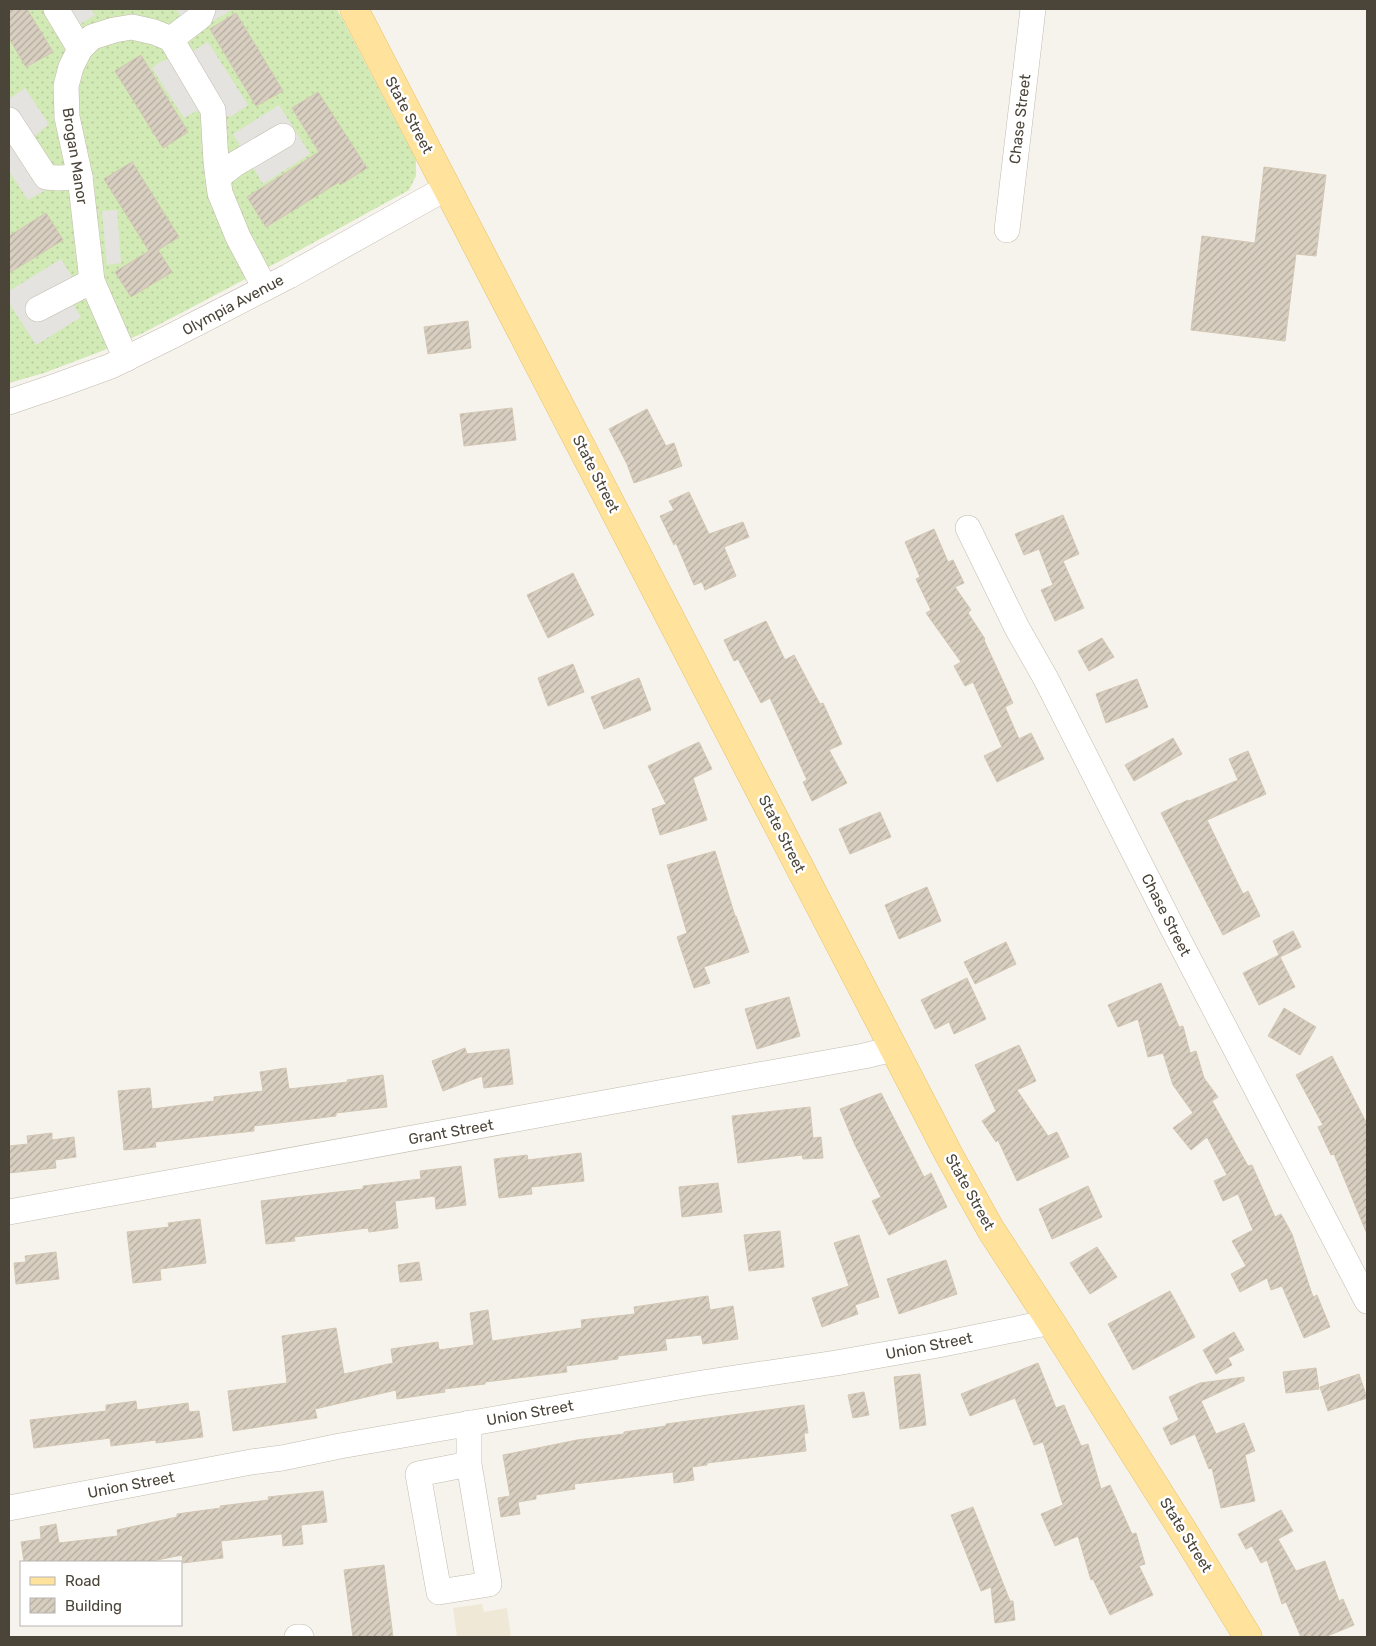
<svg xmlns="http://www.w3.org/2000/svg" width="1376" height="1646" viewBox="0 0 1376 1646" font-family="Rubik,sans-serif">
<style>
.education{fill:#efe8d6}
.grass{fill:url(#grass-dots)}
.parking{fill:#e5e3e0}
.building{fill:url(#building-hatch);stroke:#d3c7b4}
.lines{fill:none;stroke-linecap:round;stroke-linejoin:round}
.minor-casing{stroke:#c2bbae;stroke-width:26}
.major-casing{stroke:#e6c16a;stroke-width:29}
.minor{stroke:#fff;stroke-width:25}
.major{stroke:#ffe39c;stroke-width:28}
.labels{text-anchor:middle;stroke-width:5;stroke-linejoin:round;paint-order:stroke}
.street-label{font-size:15px;fill:#4b4439;stroke:#fff}
</style>
<defs>
<pattern id="grass-dots" width="8" height="8" patternUnits="userSpaceOnUse" patternTransform="scale(1.25)"><rect width="8" height="8" fill="#d2eab5"/><path d="M2 2h.1M6 6h.1" fill="none" stroke="#b6ca9c" stroke-width="1.8" stroke-linecap="round"/></pattern>
<pattern id="building-hatch" width="6" height="6" patternUnits="userSpaceOnUse" patternTransform="scale(1.25)"><rect width="6" height="6" fill="#d8cfc1"/><path d="M-1 1l2-2M0 6l6-6M5 7l2-2" fill="none" stroke="#b1aa9e"/></pattern>
</defs>
<rect width="100%" height="100%" fill="#f6f3ec"/>
<polygon class="education" points="482,1604 484,1612 507,1608 511,1637 457,1637 453,1608"/>
<polygon class="grass" points="9,9 337,9 416,160 416,176 409,190 280,261 143,333 102,351 44,373 9,383"/>
<g class="parking">
<polygon points="43,9 91,9 95,15 61,36"/>
<polygon points="176,9 233,9 192,34"/>
<polygon points="208,42 248,105 230,117 196,111 184,118 152,68 160,62 193,51"/>
<polygon points="25,88 49,124 34,137 52,167 46,190 28,200 9,171 9,99"/>
<polygon points="279,105 310,154 263,184 233,134"/>
<polygon points="117,210 121,263 107,265 102,211"/>
<polygon points="61,259 71,275 73,304 81,317 36,345 9,303 9,291"/>
</g>
<g class="building">
<polygon points="9,9 27,9 53,52 26,67 9,38"/>
<polygon points="236,13 283,91 256,106 210,29"/>
<polygon points="141,55 188,132 163,148 115,71"/>
<polygon points="318,92 367,168 340,185 339,182 266,227 247,197 319,152 292,108"/>
<polygon points="132,162 179,237 158,250 172,272 131,297 115,272 149,251 104,179"/>
<polygon points="1264,167 1326,175 1316,256 1296,254 1285,341 1191,330 1202,236 1255,243"/>
<polygon points="46,213 63,240 9,273 9,236"/>
<polygon points="468,321 471,348 428,354 424,327"/>
<polygon points="512,408 516,440 464,446 460,414"/>
<polygon points="647,409 666,446 674,443 682,466 634,483 627,464 609,429"/>
<polygon points="689,492 709,534 743,522 749,537 724,547 736,576 705,590 702,582 694,585 676,543 674,545 660,516 674,510 669,501"/>
<polygon points="1063,515 1079,554 1063,561 1084,608 1055,621 1041,590 1053,585 1039,549 1024,555 1015,534"/>
<polygon points="934,529 948,562 953,560 964,583 955,587 971,610 968,613 985,639 984,640 1013,703 1005,707 1019,739 1031,733 1044,759 997,782 984,756 1002,747 973,682 965,686 954,666 961,662 926,613 931,610 916,579 920,577 905,542"/>
<polygon points="573,573 594,615 548,638 527,595"/>
<polygon points="766,621 785,660 794,655 820,704 823,703 842,744 829,750 847,783 812,801 803,782 807,780 770,698 761,703 738,659 734,661 724,640"/>
<polygon points="1102,638 1114,657 1089,671 1078,651"/>
<polygon points="573,664 584,692 548,706 538,678"/>
<polygon points="639,678 651,710 604,729 591,697"/>
<polygon points="1137,679 1148,707 1106,723 1096,694"/>
<polygon points="1173,738 1182,754 1134,781 1125,765"/>
<polygon points="699,742 712,769 693,778 707,820 660,835 652,809 666,804 648,766"/>
<polygon points="1248,751 1266,794 1207,820 1243,894 1248,891 1260,916 1223,935 1161,813 1188,800 1189,801 1238,780 1229,759"/>
<polygon points="880,812 891,837 850,854 839,829"/>
<polygon points="715,851 735,916 736,916 749,952 704,967 710,983 694,988 677,937 687,933 667,865"/>
<polygon points="927,887 941,921 899,939 885,905"/>
<polygon points="1293,931 1301,947 1280,957 1295,987 1259,1005 1243,973 1279,955 1273,941"/>
<polygon points="1006,942 1016,964 975,984 964,962"/>
<polygon points="967,978 986,1019 954,1034 949,1022 935,1029 921,1000"/>
<polygon points="1161,983 1179,1027 1183,1026 1190,1053 1196,1051 1204,1078 1218,1097 1212,1101 1248,1166 1252,1165 1275,1217 1281,1214 1292,1234 1313,1297 1317,1295 1330,1327 1304,1338 1282,1286 1271,1290 1267,1278 1240,1292 1231,1274 1246,1266 1232,1241 1253,1230 1238,1194 1223,1201 1214,1181 1227,1175 1207,1137 1191,1150 1173,1128 1193,1113 1173,1085 1163,1053 1148,1057 1138,1019 1118,1027 1108,1005"/>
<polygon points="789,997 800,1036 757,1049 745,1009"/>
<polygon points="1284,1008 1316,1027 1300,1055 1268,1036"/>
<polygon points="1019,1045 1036,1081 1017,1090 1048,1136 1057,1132 1069,1157 1017,1181 998,1140 996,1142 982,1121 996,1111 975,1065"/>
<polygon points="465,1048 467,1054 509,1049 513,1084 484,1088 482,1076 443,1091 432,1061"/>
<polygon points="1332,1056 1367,1124 1367,1234 1334,1154 1331,1155 1318,1127 1323,1125 1296,1075"/>
<polygon points="286,1068 289,1089 348,1082 347,1080 383,1075 387,1107 336,1113 336,1116 254,1126 254,1131 155,1142 156,1147 124,1150 118,1091 150,1088 152,1109 214,1101 214,1097 263,1091 260,1072"/>
<polygon points="881,1093 924,1177 931,1173 947,1207 889,1235 872,1201 881,1197 855,1145 840,1109"/>
<polygon points="810,1107 813,1138 821,1137 823,1158 803,1159 802,1155 738,1163 732,1116"/>
<polygon points="52,1133 52,1140 74,1137 76,1157 55,1160 56,1168 9,1173 9,1146 28,1144 27,1136"/>
<polygon points="581,1153 584,1181 531,1187 532,1194 499,1198 494,1159 527,1155 528,1160"/>
<polygon points="461,1166 466,1205 436,1209 435,1196 395,1201 398,1228 369,1232 368,1228 294,1237 295,1241 266,1244 261,1201 363,1189 363,1186 421,1179 420,1171"/>
<polygon points="718,1183 722,1212 682,1217 679,1187"/>
<polygon points="1088,1186 1102,1217 1052,1239 1039,1209"/>
<polygon points="200,1219 206,1263 160,1269 161,1280 133,1283 127,1232 169,1227 168,1223"/>
<polygon points="780,1231 784,1267 749,1271 744,1235"/>
<polygon points="859,1235 879,1297 855,1305 858,1314 822,1327 812,1298 849,1286 834,1243"/>
<polygon points="1097,1247 1117,1277 1090,1294 1070,1263"/>
<polygon points="56,1252 59,1279 16,1284 14,1263 26,1262 25,1256"/>
<polygon points="946,1260 957,1294 899,1314 887,1279"/>
<polygon points="419,1262 422,1280 400,1282 398,1265"/>
<polygon points="1170,1291 1195,1337 1133,1370 1108,1324"/>
<polygon points="708,1296 710,1310 733,1306 738,1339 703,1344 701,1335 665,1339 667,1350 618,1356 618,1359 566,1366 567,1372 485,1382 485,1384 444,1389 445,1392 397,1399 396,1390 315,1409 317,1418 233,1431 228,1391 287,1383 282,1336 336,1328 344,1374 393,1363 391,1349 438,1342 439,1350 474,1345 470,1313 488,1310 492,1341 582,1328 581,1320 635,1314 634,1307"/>
<polygon points="1234,1332 1244,1350 1228,1358 1232,1365 1216,1374 1203,1350"/>
<polygon points="1038,1363 1056,1408 1064,1405 1081,1446 1088,1444 1101,1489 1110,1485 1132,1534 1136,1533 1145,1564 1139,1566 1153,1595 1110,1615 1093,1579 1091,1580 1078,1536 1055,1546 1041,1514 1063,1505 1043,1442 1034,1445 1015,1398 970,1416 961,1394"/>
<polygon points="1316,1368 1319,1389 1286,1393 1283,1372"/>
<polygon points="920,1374 926,1425 900,1429 894,1377"/>
<polygon points="1359,1374 1367,1398 1328,1411 1320,1387"/>
<polygon points="1244,1377 1244,1381 1201,1401 1216,1434 1244,1423 1255,1451 1245,1455 1255,1501 1221,1508 1212,1468 1209,1469 1195,1434 1171,1445 1163,1428 1179,1420 1169,1397 1200,1383"/>
<polygon points="864,1392 869,1415 853,1418 848,1395"/>
<polygon points="136,1401 137,1410 188,1403 189,1412 199,1411 203,1437 156,1443 156,1440 111,1446 110,1438 34,1448 30,1420 106,1411 106,1405"/>
<polygon points="804,1405 808,1433 804,1433 806,1451 707,1463 707,1465 692,1467 694,1480 674,1483 673,1472 574,1484 575,1489 536,1495 536,1499 518,1502 520,1514 501,1517 498,1498 510,1496 503,1455 577,1440 624,1434 624,1432 666,1426 666,1424"/>
<polygon points="323,1491 327,1522 301,1525 303,1544 283,1546 282,1534 221,1541 223,1558 183,1563 182,1555 147,1562 24,1562 21,1542 41,1539 40,1527 56,1524 59,1543 118,1536 117,1530 177,1517 177,1514 221,1508 220,1506 269,1500 268,1497"/>
<polygon points="973,1507 1010,1601 1013,1601 1015,1620 995,1623 991,1587 981,1591 951,1515"/>
<polygon points="1281,1510 1293,1531 1278,1539 1296,1571 1325,1561 1339,1601 1343,1599 1354,1625 1325,1637 1301,1637 1286,1602 1282,1604 1267,1560 1261,1563 1252,1546 1246,1549 1238,1534"/>
<polygon points="384,1565 393,1637 353,1637 344,1570"/>
</g>
<g class="lines">
<defs>
<g id="minor">
<polyline points="56,9 80,49"/>
<polyline points="171,39 200,17 203,9"/>
<polyline points="9,120 46,177 58,178 80,177"/>
<polyline points="218,177 235,164 283,136"/>
<polyline points="1007,230 1033,9"/>
<polyline points="38,309 92,281"/>
<polyline points="126,359 92,281 80,177 67,117 66,86 71,67 80,49 92,37 114,30 132,27 154,32 171,39 213,110 216,162 220,193 238,237 265,288"/>
<polyline points="9,402 59,385 111,366 174,335 289,276 448,187"/>
<polyline points="968,528 1017,628 1046,679 1172,927 1367,1301"/>
<path d="M9,1212C293,1158 579,1108 864,1056L893,1049"/>
<polyline points="469,1423 469,1464 489,1584 439,1592 418,1474 469,1464"/>
<polyline points="9,1508 251,1462 282,1458 340,1446 702,1383 836,1363 938,1345 1051,1322"/>
<polyline points="297,1637 301,1637"/>
</g>
<polyline id="major" points="354,9 949,1155 991,1230 1051,1322 1182,1529 1248,1637"/>
</defs>
<use href="#minor" class="minor-casing"/>
<use href="#major" class="major-casing"/>
<use href="#minor" class="minor"/>
<use href="#major" class="major"/>
</g>
<g class="labels">
<g class="street-label">
<text transform="translate(409 115) rotate(62)" y="5">State Street</text>
<text transform="translate(1020 119) rotate(-83)" y="5">Chase Street</text>
<text transform="translate(75 156) rotate(81)" y="5">Brogan Manor</text>
<text transform="translate(233 305) rotate(-28)" y="5">Olympia Avenue</text>
<text transform="translate(596 474) rotate(63)" y="5">State Street</text>
<text transform="translate(782 834) rotate(63)" y="5">State Street</text>
<text transform="translate(1166 915) rotate(63)" y="5">Chase Street</text>
<text transform="translate(451 1132) rotate(-10)" y="5">Grant Street</text>
<text transform="translate(970 1192) rotate(61)" y="5">State Street</text>
<text transform="translate(929 1346) rotate(-11)" y="5">Union Street</text>
<text transform="translate(530 1413) rotate(-10)" y="5">Union Street</text>
<text transform="translate(131 1485) rotate(-11)" y="5">Union Street</text>
<text transform="translate(1186 1535) rotate(58)" y="5">State Street</text>
</g>
</g>
<rect width="1376" height="1646" fill="none" stroke="#4b4439" stroke-width="20"/>
<rect x="20" y="1561" width="162" height="65" fill="#ffffff" stroke="#b7b4b0"/>
<rect x="30" y="1577" width="25" height="8" fill="#ffe39c" stroke="#b7b4b0"/>
<text x="65" y="1586" font-size="15" fill="#4b4439">Road</text>
<rect x="30" y="1598" width="25" height="15" fill="url(#building-hatch)" stroke="#b7b4b0"/>
<text x="65" y="1611" font-size="15" fill="#4b4439">Building</text>
</svg>
